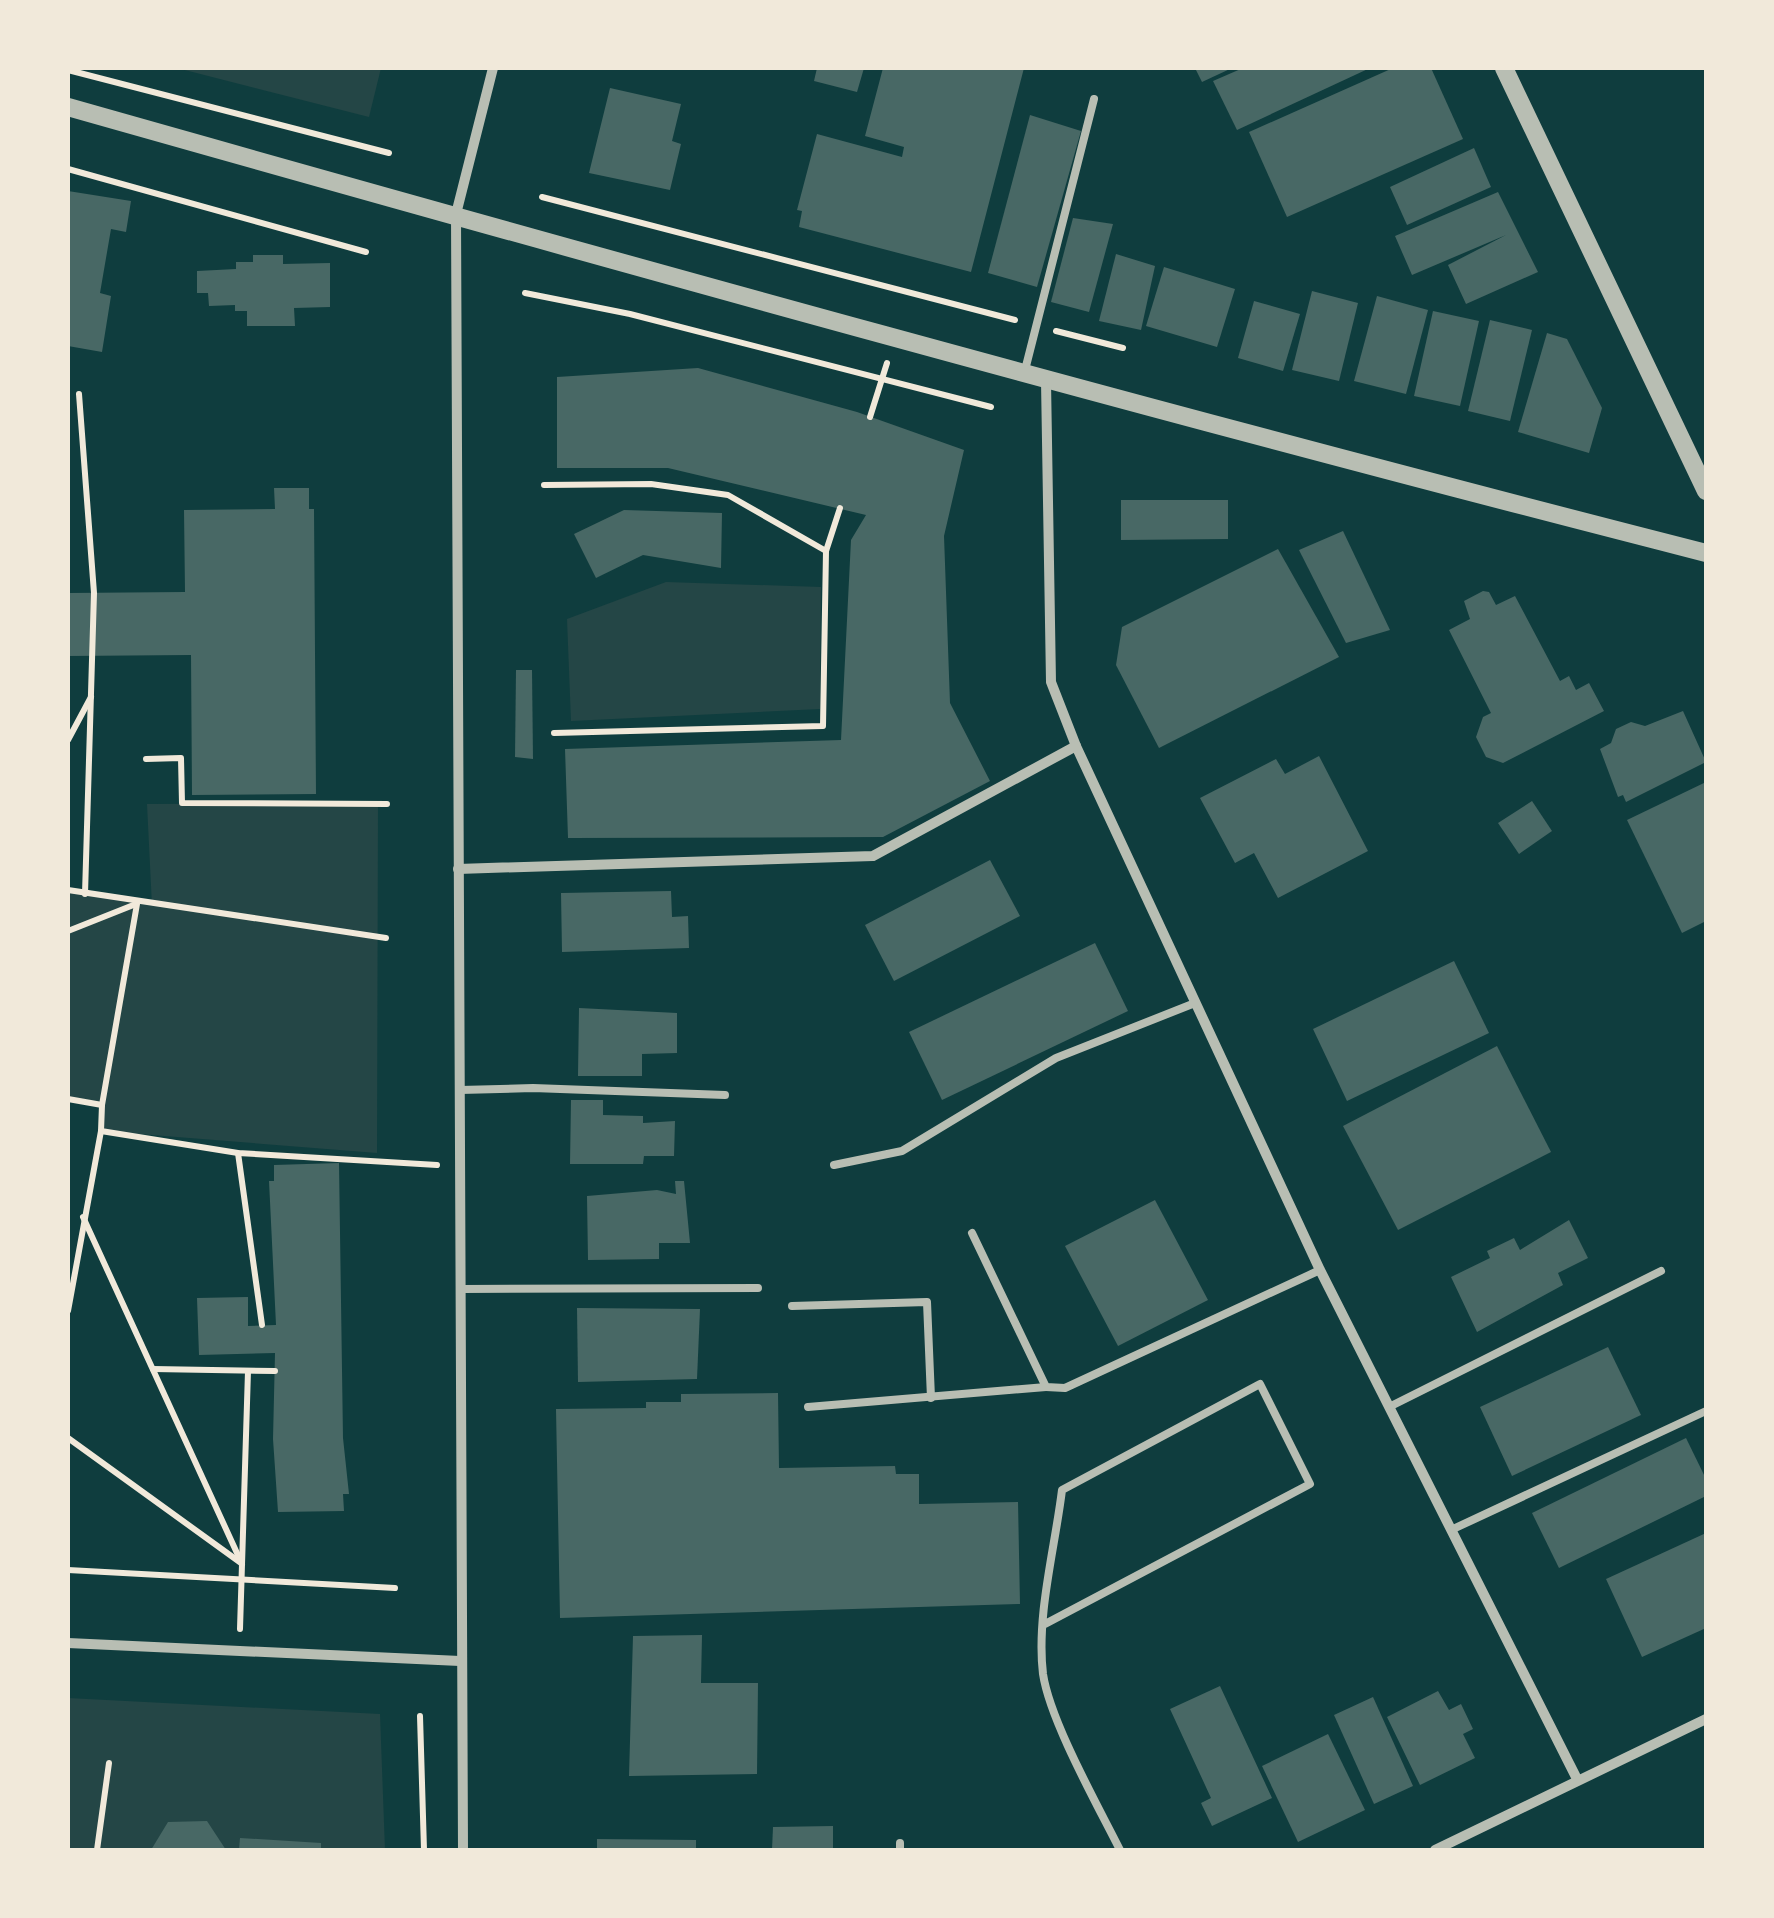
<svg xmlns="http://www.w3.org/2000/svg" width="1774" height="1918" viewBox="0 0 1774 1918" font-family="'Fira Sans',sans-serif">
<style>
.green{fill:#244646}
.building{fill:#486865}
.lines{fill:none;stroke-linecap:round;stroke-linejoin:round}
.path{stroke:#f1e9da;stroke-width:6}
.service{stroke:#b8beb3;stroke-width:8}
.minor{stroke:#b8beb3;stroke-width:10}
.tertiary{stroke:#b8beb3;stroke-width:18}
</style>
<rect width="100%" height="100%" fill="#0f3d3e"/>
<g class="green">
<polygon points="177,68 381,68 369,117"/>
<polygon points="666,582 821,587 820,709 571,721 567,619"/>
<polygon points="378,803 377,1153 101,1131 102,1106 68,1099 68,890 152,906 147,804"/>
<polygon points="68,1698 380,1714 385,1850 68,1850"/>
</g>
<g class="building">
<polygon points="817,68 864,68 857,92 814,81"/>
<polygon points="883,68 1024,68 971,272 799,227 802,211 797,210 817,134 902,157 904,147 865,136"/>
<polygon points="1195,68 1232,68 1202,82"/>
<polygon points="1243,68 1370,68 1237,130 1213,81"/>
<polygon points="1393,68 1431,68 1463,139 1287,217 1249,132"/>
<polygon points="610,88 681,104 672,141 681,144 670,190 589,173"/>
<polygon points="1030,115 1081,131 1037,287 988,273"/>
<polygon points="1474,148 1491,187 1407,225 1390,187"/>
<polygon points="68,191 131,201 126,232 111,229 100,293 111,296 102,352 68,346"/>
<polygon points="1498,192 1538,272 1466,304 1448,265 1506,235 1412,275 1395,236"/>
<polygon points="1073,218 1113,224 1089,312 1051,302"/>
<polygon points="1116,254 1155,266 1141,330 1099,321"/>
<polygon points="253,255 283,255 283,264 330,263 330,307 294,308 295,326 247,326 247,311 235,311 235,305 209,306 208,293 197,293 197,271 236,269 236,262 253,262"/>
<polygon points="1164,267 1235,289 1217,347 1146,326"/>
<polygon points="1312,291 1358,303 1339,381 1292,370"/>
<polygon points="1377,296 1428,310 1406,394 1354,381"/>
<polygon points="1254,301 1300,314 1283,371 1238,358"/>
<polygon points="1433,311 1479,321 1460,406 1414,396"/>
<polygon points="1490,320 1532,330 1510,421 1468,411"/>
<polygon points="1547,333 1567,339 1602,408 1589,453 1518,432"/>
<polygon points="698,368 857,412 964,450 944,536 950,703 990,781 883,837 568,838 565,749 841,740 851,540 866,515 668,468 557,468 557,377"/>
<polygon points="274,488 309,488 309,509 314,509 316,794 192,795 191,655 68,656 68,593 185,592 184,510 275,509"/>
<polygon points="1121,500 1228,500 1228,539 1121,540"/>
<polygon points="624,510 722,513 721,568 643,555 596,578 574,534"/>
<polygon points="1343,531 1390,630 1346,643 1299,550"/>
<polygon points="1278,549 1339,657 1159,748 1116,665 1122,627"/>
<polygon points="1483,591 1489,592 1496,605 1515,596 1560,681 1569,676 1576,690 1589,683 1604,711 1503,763 1486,757 1476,737 1483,717 1491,713 1449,630 1470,619 1464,601"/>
<polygon points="516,670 532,670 533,759 515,757"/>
<polygon points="1683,711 1706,762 1626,802 1623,795 1618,797 1600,749 1611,743 1616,729 1631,722 1645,726"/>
<polygon points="1319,756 1368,851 1278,898 1254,853 1235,863 1200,798 1276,759 1285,774"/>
<polygon points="1706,782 1706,921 1682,933 1627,820"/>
<polygon points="1532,801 1552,831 1519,854 1498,823"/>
<polygon points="990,860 1020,916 894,981 865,925"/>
<polygon points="671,891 672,917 688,916 689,948 562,952 561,893"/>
<polygon points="1095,943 1128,1011 942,1100 909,1032"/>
<polygon points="1454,961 1489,1033 1347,1101 1313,1029"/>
<polygon points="579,1008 677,1013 677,1053 642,1054 642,1076 578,1076"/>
<polygon points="1497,1046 1551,1152 1398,1230 1343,1126"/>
<polygon points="571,1100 603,1100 603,1115 643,1116 643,1123 675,1121 674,1156 644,1156 643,1164 570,1164"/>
<polygon points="339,1163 343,1438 349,1494 343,1494 344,1511 278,1512 273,1439 275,1353 199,1355 197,1298 248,1297 248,1326 276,1325 269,1181 274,1181 274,1165"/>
<polygon points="675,1181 684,1181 690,1243 659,1243 659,1259 588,1260 587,1196 657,1190 676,1194"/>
<polygon points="1155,1200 1208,1300 1118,1346 1065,1246"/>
<polygon points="1569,1220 1588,1258 1558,1273 1563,1285 1477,1332 1451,1277 1490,1258 1487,1251 1514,1238 1520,1250"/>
<polygon points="577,1308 700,1309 697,1379 578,1382"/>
<polygon points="1608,1347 1641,1415 1512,1476 1480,1407"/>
<polygon points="778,1393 779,1468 895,1466 896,1474 919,1474 919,1504 1018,1502 1020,1604 560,1618 556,1409 646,1408 646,1402 681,1402 681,1394"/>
<polygon points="1686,1438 1706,1479 1706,1496 1559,1568 1532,1513"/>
<polygon points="1706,1533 1706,1628 1642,1657 1606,1579"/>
<polygon points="702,1635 701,1683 758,1683 757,1774 629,1776 633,1636"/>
<polygon points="1220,1686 1272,1798 1212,1826 1201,1803 1211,1798 1170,1709"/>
<polygon points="1438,1691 1449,1710 1461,1704 1473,1729 1463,1734 1475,1758 1420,1785 1387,1717"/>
<polygon points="1373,1697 1413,1786 1374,1804 1334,1715"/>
<polygon points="1328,1734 1365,1810 1298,1842 1262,1766"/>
<polygon points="207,1821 226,1850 151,1850 168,1822"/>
<polygon points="833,1826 833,1850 772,1850 773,1827"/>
<polygon points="240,1838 321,1843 321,1850 239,1850"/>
<polygon points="597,1839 696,1840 696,1850 597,1850"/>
</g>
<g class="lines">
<g class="path">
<polyline points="68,70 389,153"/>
<polyline points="68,169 366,252"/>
<polyline points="542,197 1015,320"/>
<polyline points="525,293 630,314 991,407"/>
<polyline points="1056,331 1123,348"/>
<polyline points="79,394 94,593 85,894"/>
<polyline points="870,417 887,363"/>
<polyline points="544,485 651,484 728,495 826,551"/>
<polyline points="554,733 823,726 826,551 840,508"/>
<polyline points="68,740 91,697"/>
<polyline points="146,759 181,758 182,803 387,804"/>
<polyline points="68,890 386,938"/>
<polyline points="68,931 136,904"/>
<polyline points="68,1099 102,1105 137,904"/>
<polyline points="102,1105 101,1131 238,1153 437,1165"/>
<polyline points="238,1153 262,1325"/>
<polyline points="83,1217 242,1564"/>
<polyline points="68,1311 101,1131"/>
<polyline points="153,1369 275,1371"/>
<polyline points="68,1438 241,1563"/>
<polyline points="68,1570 395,1588"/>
<polyline points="240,1629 248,1371"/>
<polyline points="420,1716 424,1850"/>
<polyline points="97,1850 109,1763"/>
</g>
<g class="service">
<polyline points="1024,374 1094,99"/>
<polyline points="460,1090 533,1088 725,1095"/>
<polyline points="834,1165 902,1151 1056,1058 1195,1003"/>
<polyline points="972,1233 1046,1387 1065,1388 1320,1270"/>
<polyline points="462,1289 758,1288"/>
<polyline points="792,1306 927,1302 931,1398"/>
<polyline points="808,1407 1046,1387"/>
<polyline points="1389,1407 1661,1271"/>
<polyline points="1451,1530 1706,1411"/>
<path d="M1045,1624L1310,1484L1260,1384L1062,1490C1055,1548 1036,1616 1043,1674C1050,1721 1098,1806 1120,1850"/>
<polyline points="900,1843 900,1850"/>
</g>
<g class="minor">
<polyline points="1046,381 1051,682 1076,746 1320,1270 1577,1779"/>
<polyline points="458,869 873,856 1076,746"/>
<polyline points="68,1643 460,1661"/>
<polyline points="463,1850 456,214 493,68"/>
<polyline points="1435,1850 1706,1719"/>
</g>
<g class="tertiary">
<polyline points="1504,68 1706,491"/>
<path d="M68,107C612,261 1158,413 1706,553"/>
</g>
</g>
<rect width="1774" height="1918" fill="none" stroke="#f1e9da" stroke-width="140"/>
</svg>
